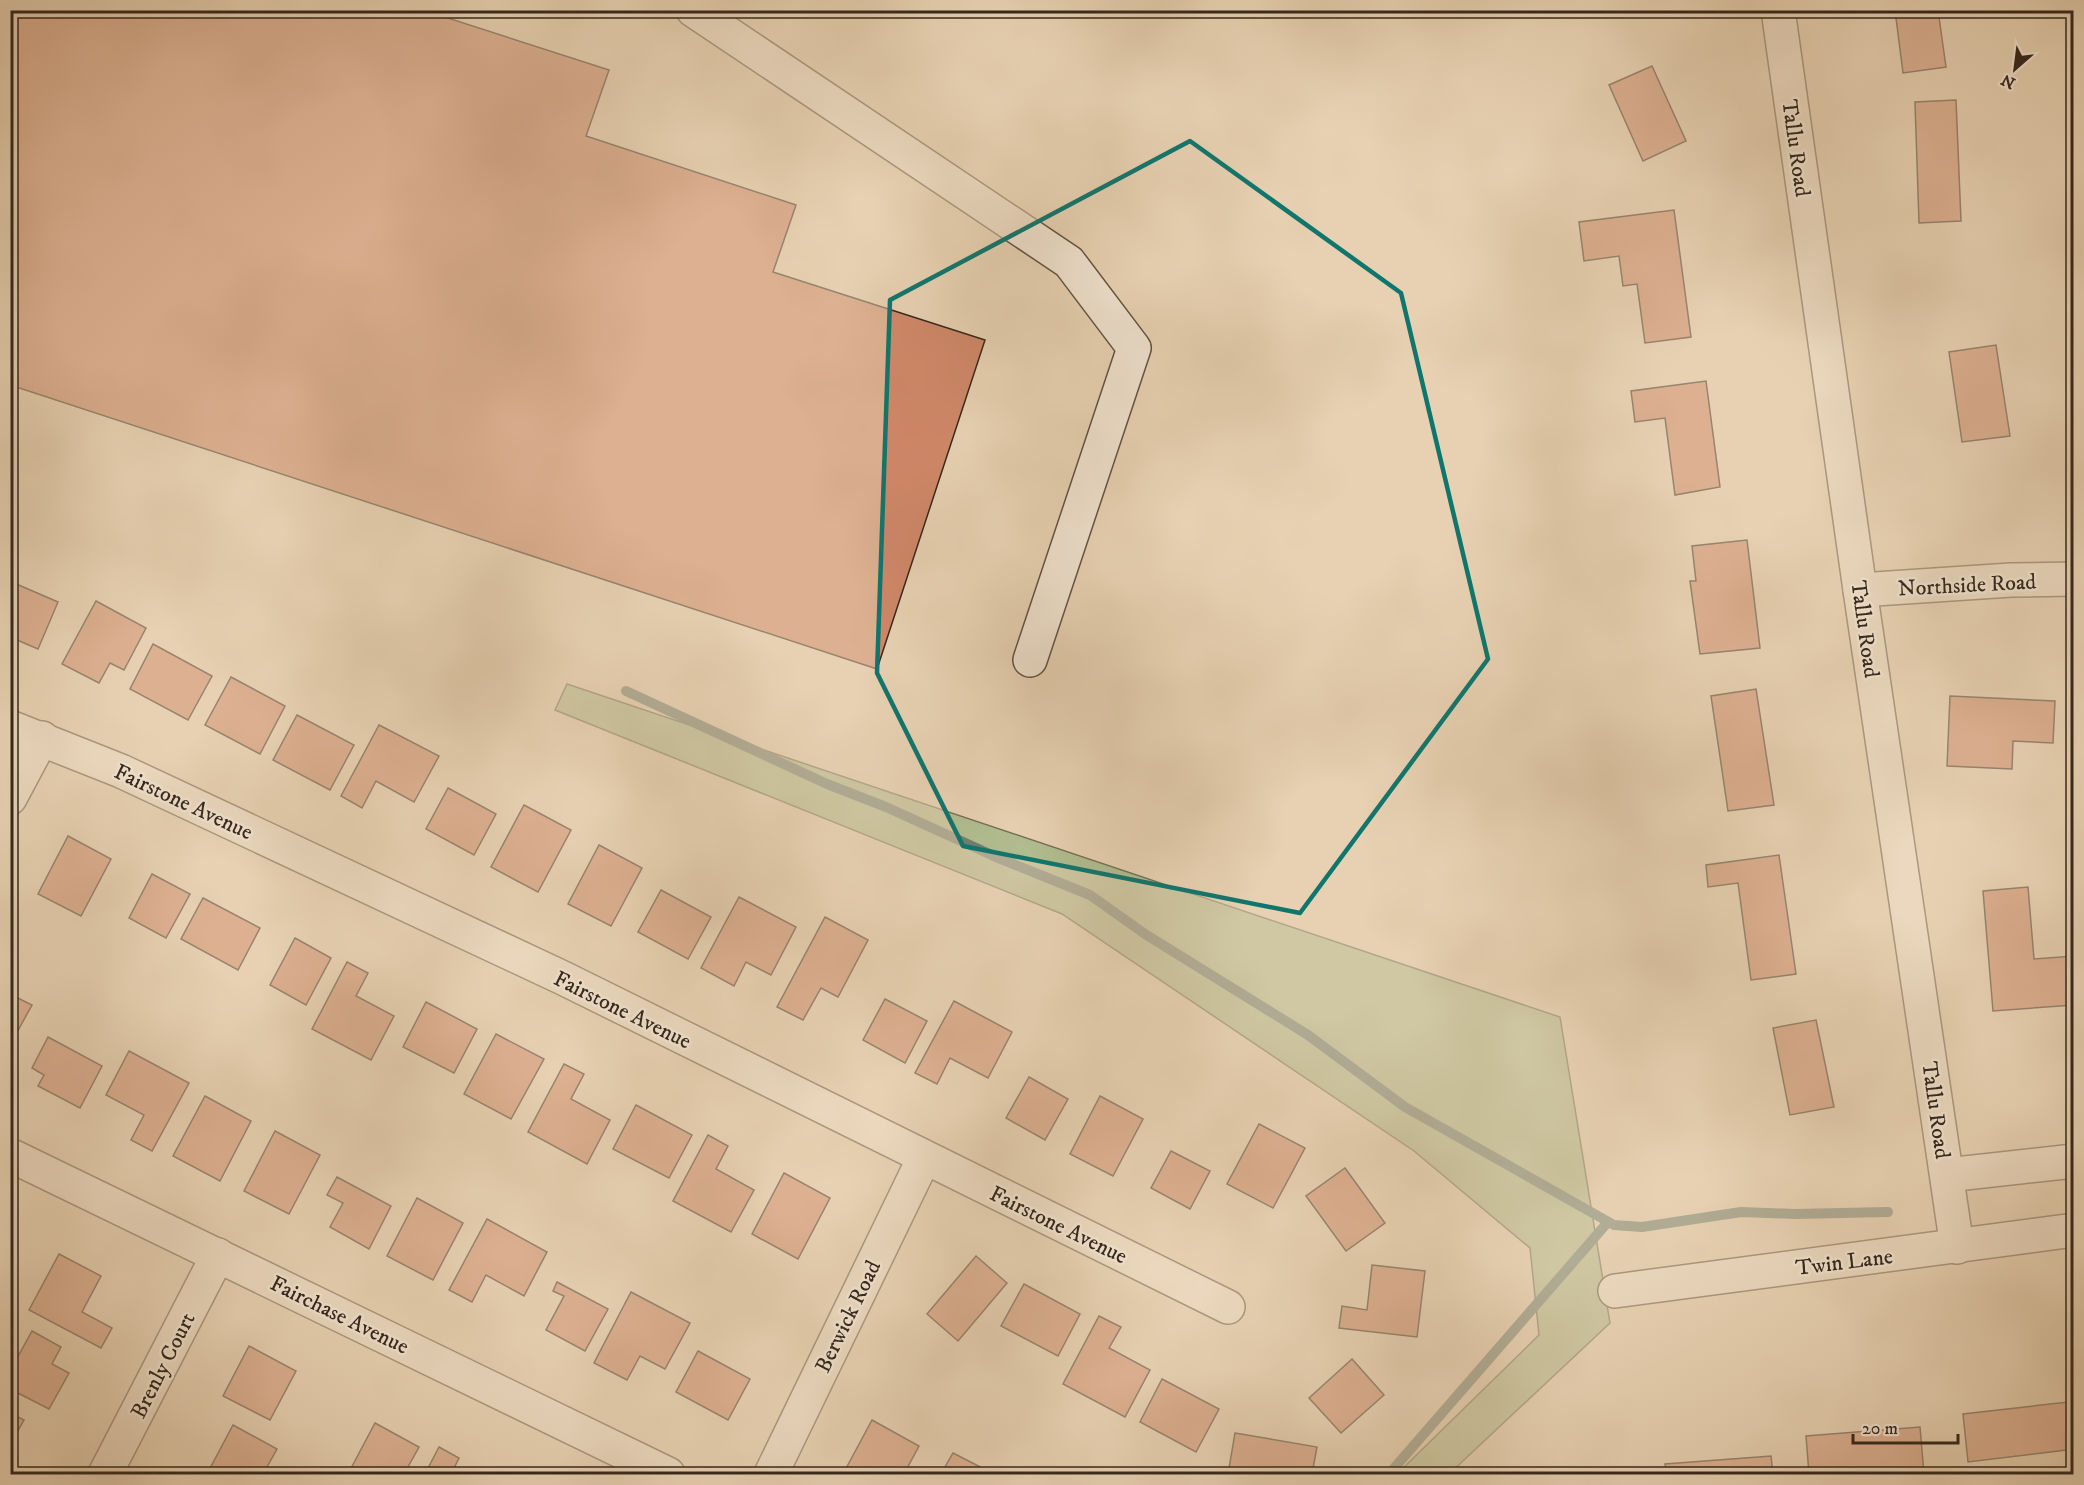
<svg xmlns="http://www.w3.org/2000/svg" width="2084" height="1485" viewBox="0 0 2084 1485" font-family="'IM FELL DW Pica',serif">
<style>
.green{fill:#b1bd90;stroke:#747256;stroke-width:1.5}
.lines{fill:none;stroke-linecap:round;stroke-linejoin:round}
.stream{stroke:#707e71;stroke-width:10}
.building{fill:#cf8869;stroke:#36281c;stroke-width:1.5}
.minor-casing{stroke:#625242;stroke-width:36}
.minor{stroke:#efe1cd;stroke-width:33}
.marked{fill:none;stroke:#0f766e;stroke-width:4.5;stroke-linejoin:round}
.labels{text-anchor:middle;stroke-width:5;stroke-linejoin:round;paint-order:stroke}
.street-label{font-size:22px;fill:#36281c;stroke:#efe1cd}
</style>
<rect width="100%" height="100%" fill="#e7d1b2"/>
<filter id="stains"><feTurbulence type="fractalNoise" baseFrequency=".00333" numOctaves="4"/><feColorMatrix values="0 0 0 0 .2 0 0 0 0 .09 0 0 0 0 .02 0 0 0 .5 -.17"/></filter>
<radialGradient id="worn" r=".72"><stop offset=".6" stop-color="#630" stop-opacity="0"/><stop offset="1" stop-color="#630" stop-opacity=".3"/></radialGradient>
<polygon class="green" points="567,684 1560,1017 1610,1323 1449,1474 1397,1474 1539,1335 1530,1248 1414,1151 1062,914 555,710"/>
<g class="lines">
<g class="stream">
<polyline points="626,691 827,784 886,807 996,857 1090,895 1145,934 1308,1035 1405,1107 1614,1225 1642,1227 1741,1212 1795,1214 1888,1212"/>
<polyline points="1389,1474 1608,1222"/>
</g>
</g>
<g class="building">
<polygon points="10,10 423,10 609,70 586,136 796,205 773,272 985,340 877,669 10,385"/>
<polygon points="1895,10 1938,10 1946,67 1903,73"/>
<polygon points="1652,66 1686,141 1643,161 1609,85"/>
<polygon points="1956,100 1961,221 1919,223 1915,102"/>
<polygon points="1674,210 1691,337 1645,343 1637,284 1623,286 1619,256 1584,261 1579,222"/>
<polygon points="1996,345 2010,436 1962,442 1949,352"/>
<polygon points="1706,381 1720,487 1675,495 1665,418 1635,422 1631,391"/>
<polygon points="1747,540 1760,648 1700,654 1690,581 1696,581 1692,546"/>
<polygon points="14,583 58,602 38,649 10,637 10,590"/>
<polygon points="96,601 146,628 124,670 110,663 99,683 62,664"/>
<polygon points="153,644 212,676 188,720 130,689"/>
<polygon points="231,677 285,706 260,754 205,725"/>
<polygon points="1756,689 1774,805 1728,811 1711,696"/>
<polygon points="1950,696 2055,701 2053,743 2013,741 2012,769 1947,766"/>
<polygon points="297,715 354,745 330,790 273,760"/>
<polygon points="379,725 439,756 414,802 376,781 362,808 341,796"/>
<polygon points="448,788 496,814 474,855 426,829"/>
<polygon points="524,805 571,830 538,892 491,867"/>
<polygon points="68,836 111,859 81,916 38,894"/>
<polygon points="599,845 642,868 611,926 568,904"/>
<polygon points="1779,855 1796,974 1751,980 1738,883 1708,887 1706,865"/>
<polygon points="152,874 190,894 166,938 129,918"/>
<polygon points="2028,887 2034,959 2074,956 2074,1005 1993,1011 1983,891"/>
<polygon points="661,890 711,917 688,959 638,932"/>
<polygon points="739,897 796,927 771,975 746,962 734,986 701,968"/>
<polygon points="203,898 260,928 238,970 181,939"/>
<polygon points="825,917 868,940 838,997 821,988 803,1020 777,1007"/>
<polygon points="295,938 331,958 306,1005 270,985"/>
<polygon points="347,962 368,973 356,996 394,1016 371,1060 312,1029"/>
<polygon points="10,994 32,1005 10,1045"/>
<polygon points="885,999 927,1021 905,1063 863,1040"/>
<polygon points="954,1001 1012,1032 988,1078 950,1058 937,1084 915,1073"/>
<polygon points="426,1002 477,1029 454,1073 403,1047"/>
<polygon points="1816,1020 1834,1107 1790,1115 1773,1028"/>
<polygon points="496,1034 544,1059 511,1119 464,1094"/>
<polygon points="48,1037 102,1066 80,1108 38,1086 44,1075 32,1068"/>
<polygon points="129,1051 189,1083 152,1151 131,1140 144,1115 106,1095"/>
<polygon points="564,1064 584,1074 571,1099 610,1120 587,1164 528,1132"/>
<polygon points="1029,1077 1068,1099 1045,1140 1006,1118"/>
<polygon points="205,1096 251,1121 220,1181 173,1156"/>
<polygon points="1100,1096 1143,1119 1113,1176 1070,1154"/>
<polygon points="636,1105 692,1135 669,1178 613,1149"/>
<polygon points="1259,1124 1305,1148 1273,1208 1227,1184"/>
<polygon points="275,1131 320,1155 289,1214 244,1191"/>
<polygon points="708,1135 728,1146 716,1169 754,1190 731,1232 673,1201"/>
<polygon points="1171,1151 1210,1171 1190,1209 1151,1188"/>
<polygon points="1345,1168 1385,1223 1346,1251 1306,1196"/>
<polygon points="784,1173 830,1198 798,1259 752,1234"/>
<polygon points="337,1177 391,1206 369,1249 330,1227 343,1203 327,1195"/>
<polygon points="417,1198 463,1223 433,1280 387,1256"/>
<polygon points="487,1219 547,1252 524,1296 486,1275 472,1302 449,1290"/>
<polygon points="59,1254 101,1276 82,1312 112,1328 101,1348 29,1310"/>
<polygon points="976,1256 1007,1283 958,1341 927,1314"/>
<polygon points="1372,1265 1425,1271 1417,1337 1339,1328 1342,1306 1367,1310"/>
<polygon points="557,1282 608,1309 585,1351 546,1330 564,1296 553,1291"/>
<polygon points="1024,1284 1080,1314 1058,1356 1001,1326"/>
<polygon points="631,1292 690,1323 665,1369 640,1356 627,1380 594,1363"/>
<polygon points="1099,1316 1121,1327 1109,1348 1150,1370 1125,1417 1063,1384"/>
<polygon points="32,1331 61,1347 52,1364 69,1373 49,1409 10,1389 10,1371"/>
<polygon points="249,1346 296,1371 270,1420 223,1396"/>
<polygon points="698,1351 750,1379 728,1420 676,1392"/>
<polygon points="1352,1359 1384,1395 1341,1433 1309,1398"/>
<polygon points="1162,1379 1219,1409 1196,1452 1140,1422"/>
<polygon points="2068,1402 2074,1449 1968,1462 1963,1414"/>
<polygon points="10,1413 24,1420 10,1445"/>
<polygon points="872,1420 919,1446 904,1474 843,1474"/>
<polygon points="375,1423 419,1447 404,1474 348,1474"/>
<polygon points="233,1425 277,1449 263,1474 207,1474"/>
<polygon points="1920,1427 1924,1474 1809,1474 1806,1436"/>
<polygon points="1235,1433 1317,1447 1312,1474 1228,1474"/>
<polygon points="439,1447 459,1458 451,1474 425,1474"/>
<polygon points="953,1453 994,1474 941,1474"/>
<polygon points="1771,1456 1773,1474 1666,1474 1665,1464"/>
</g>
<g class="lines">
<defs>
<g id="minor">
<polyline points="693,10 1069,262 1134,348 1030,660"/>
<polyline points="1778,10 1860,590 1957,1247"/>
<polyline points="1860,590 2011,580 2074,579"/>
<polyline points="10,727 121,771 563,978 1228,1307"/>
<polyline points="10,798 42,738"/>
<polyline points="10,1155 668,1474"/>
<polyline points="1947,1175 2074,1161"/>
<polyline points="1615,1291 2074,1230"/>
<polyline points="105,1474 218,1255"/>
<polyline points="771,1474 924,1158"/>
</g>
</defs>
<use href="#minor" class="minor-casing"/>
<use href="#minor" class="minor"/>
</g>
<path d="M0 0H2084V1485H0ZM1190,141L1401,293L1488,659L1300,913L963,846L877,673L890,300Z" fill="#e7d1b2" fill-opacity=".55" fill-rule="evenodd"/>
<path class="marked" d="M1190,141L1401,293L1488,659L1300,913L963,846L877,673L890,300Z"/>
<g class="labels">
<g class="street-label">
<text transform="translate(1797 148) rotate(82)" y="8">Tallu Road</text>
<text transform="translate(1967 584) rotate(-3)" y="8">Northside Road</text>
<text transform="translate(1866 629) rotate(82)" y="8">Tallu Road</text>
<text transform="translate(184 801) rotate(25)" y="8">Fairstone Avenue</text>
<text transform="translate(623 1009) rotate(26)" y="8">Fairstone Avenue</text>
<text transform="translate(1937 1110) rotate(82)" y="8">Tallu Road</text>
<text transform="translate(1059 1224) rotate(26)" y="8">Fairstone Avenue</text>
<text transform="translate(1844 1261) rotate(-7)" y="8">Twin Lane</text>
<text transform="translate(340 1314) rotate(26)" y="8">Fairchase Avenue</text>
<text transform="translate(847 1316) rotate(-64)" y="8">Berwick Road</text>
<text transform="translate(162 1365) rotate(-63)" y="8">Brenly Court</text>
</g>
</g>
<rect width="2084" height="1485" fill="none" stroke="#e7d1b2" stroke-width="36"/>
<rect x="12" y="12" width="2060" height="1461" fill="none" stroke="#36281c" stroke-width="3"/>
<rect x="18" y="18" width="2048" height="1449" fill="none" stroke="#36281c" stroke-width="1.5"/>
<g transform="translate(2015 69) rotate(208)" stroke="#efe1cd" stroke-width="4.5" paint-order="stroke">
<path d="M0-4.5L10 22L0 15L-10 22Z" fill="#36281c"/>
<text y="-9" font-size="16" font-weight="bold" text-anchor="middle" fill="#36281c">N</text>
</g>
<path d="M1853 1434v9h105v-9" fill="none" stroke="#36281c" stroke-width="3"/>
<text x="1862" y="1434" font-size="18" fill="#36281c" stroke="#efe1cd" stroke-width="4.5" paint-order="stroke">20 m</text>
<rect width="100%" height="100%" filter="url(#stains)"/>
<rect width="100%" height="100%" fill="url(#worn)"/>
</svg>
